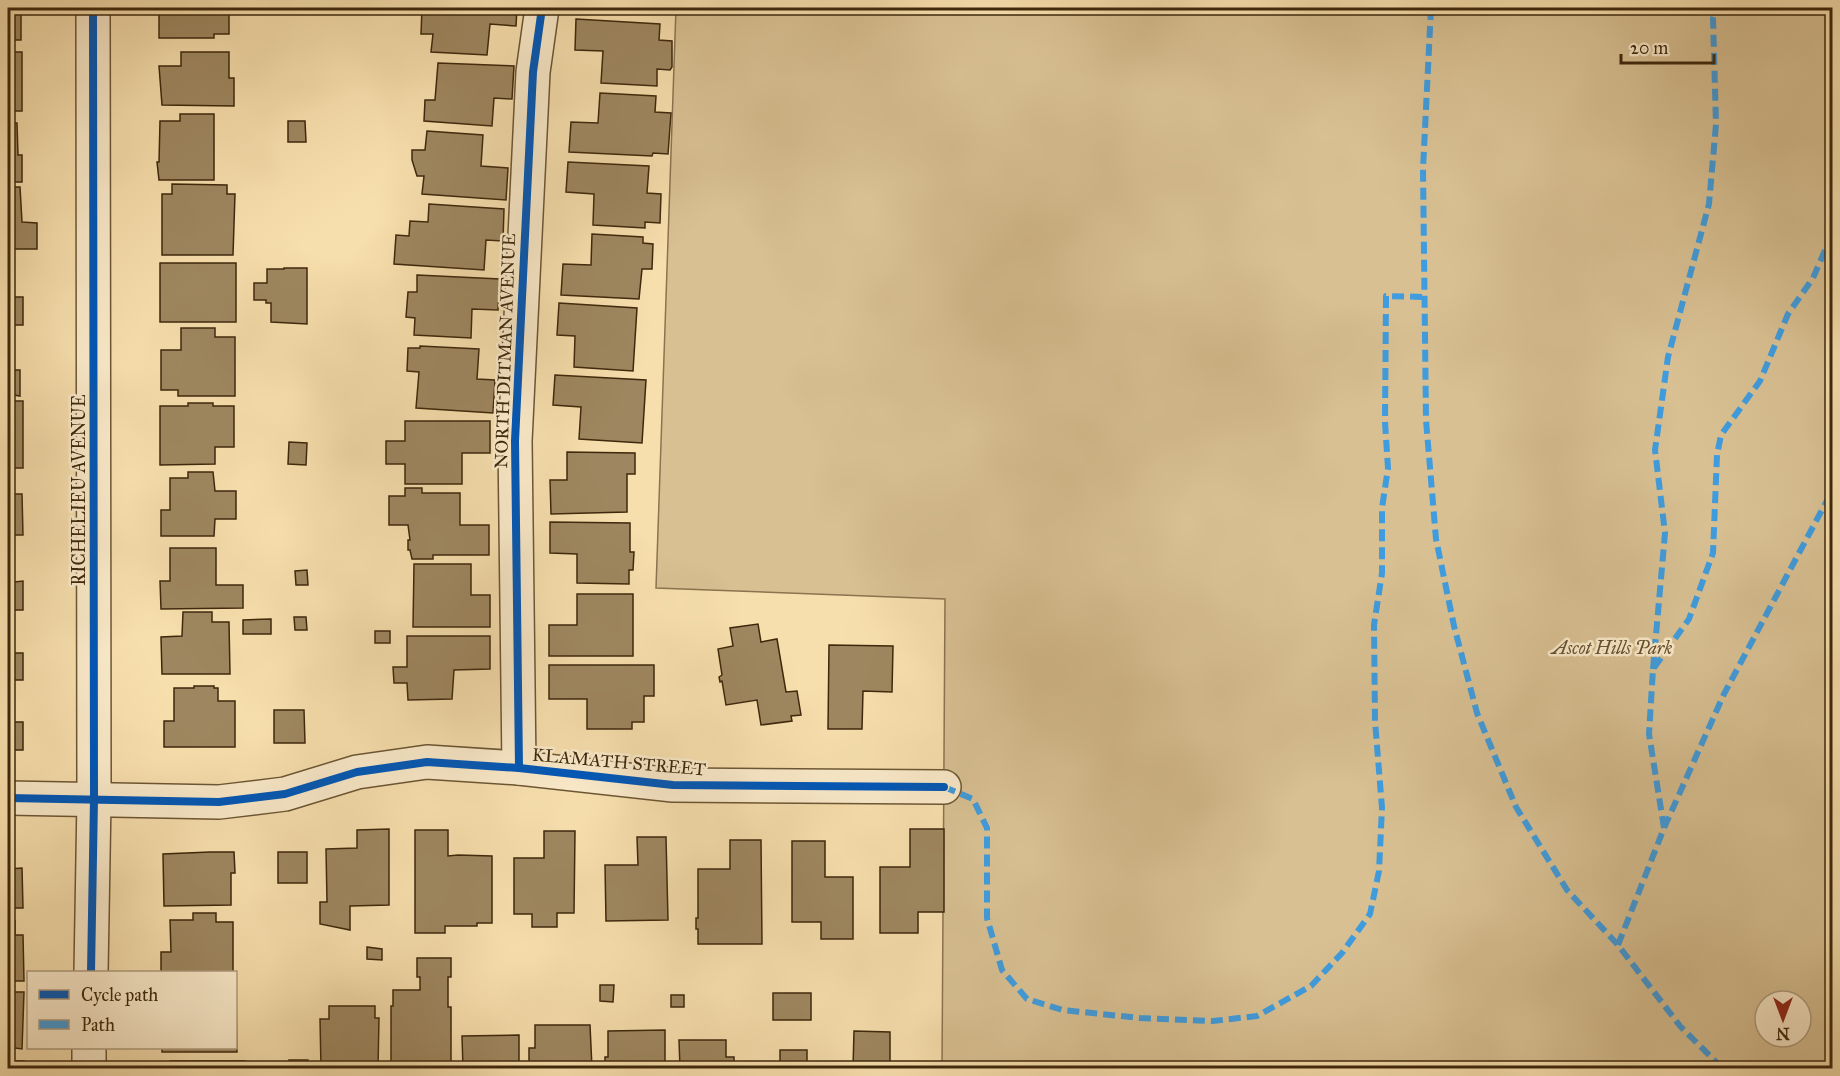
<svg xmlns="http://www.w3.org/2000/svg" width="1840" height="1076" viewBox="0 0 1840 1076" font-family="'IM FELL Great Primer',serif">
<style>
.green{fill:#d8c092;stroke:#8b744f;stroke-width:1.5;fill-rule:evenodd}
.building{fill:#9e8760;stroke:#3e280c;stroke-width:1.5}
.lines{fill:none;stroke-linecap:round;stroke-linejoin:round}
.minor-casing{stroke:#6c5634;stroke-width:36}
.minor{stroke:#faeaca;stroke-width:33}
.quiet{stroke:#3f9cde;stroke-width:6;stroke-dasharray:12 6;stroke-linecap:butt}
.cycleway-casing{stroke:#faeaca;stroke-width:11}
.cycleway{stroke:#0057b8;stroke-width:8}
.labels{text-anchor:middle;stroke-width:5;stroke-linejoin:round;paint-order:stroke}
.street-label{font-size:18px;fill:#3e280c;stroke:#faeaca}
.park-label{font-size:18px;font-style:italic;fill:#644e2e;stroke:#faeaca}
</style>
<rect width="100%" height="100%" fill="#f7dfad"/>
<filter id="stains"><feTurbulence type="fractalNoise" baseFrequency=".00333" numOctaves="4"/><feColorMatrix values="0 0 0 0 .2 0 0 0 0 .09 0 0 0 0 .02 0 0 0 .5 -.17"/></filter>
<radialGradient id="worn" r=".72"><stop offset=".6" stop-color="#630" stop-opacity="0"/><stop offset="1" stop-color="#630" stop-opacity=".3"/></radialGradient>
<path class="green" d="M676,8H1832V1068H942L945,599L656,588ZM1765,1001H1801V1037H1765Z"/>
<g class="building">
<rect x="8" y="8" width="13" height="32"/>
<polygon points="159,8 229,8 229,34 214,34 214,38 159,38"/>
<polygon points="422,8 517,8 516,26 490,24 487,55 431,52 433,34 421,34"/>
<polygon points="578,8 661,8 660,14 578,10"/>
<polygon points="576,19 660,24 659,40 672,41 672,67 670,70 657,69 657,86 601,83 603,51 575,50"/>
<rect x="8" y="52" width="14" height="59"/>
<polygon points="181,52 229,52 229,78 234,78 234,106 162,105 159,66 181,66"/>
<polygon points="438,63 514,66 512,99 494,98 492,126 424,121 425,100 435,100"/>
<polygon points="600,93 656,96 655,112 671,113 668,154 653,153 652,156 569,152 571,122 598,123"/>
<polygon points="180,114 214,114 214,180 159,180 157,162 159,162 160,121 180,121"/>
<polygon points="288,121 305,121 306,142 288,142"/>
<polygon points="8,123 17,123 18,155 22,155 22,182 8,182"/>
<polygon points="427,131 483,135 481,166 508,168 506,200 422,194 424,176 417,176 412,160 412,150 425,150"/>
<polygon points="568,162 649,166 647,193 661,194 660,223 645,222 645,228 593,225 594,194 566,192"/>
<polygon points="172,184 227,185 227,194 235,194 233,255 162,255 162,194 172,194"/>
<polygon points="8,187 20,187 22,222 37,223 37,249 8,249"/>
<polygon points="429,204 504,209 503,241 486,240 484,270 394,264 396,235 409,236 410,221 428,222"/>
<polygon points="592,234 643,237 643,243 653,244 652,269 642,269 639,299 561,295 563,264 591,265"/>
<rect x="160" y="263" width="76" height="59"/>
<polygon points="8,265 13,265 14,297 23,297 23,325 8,325"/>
<polygon points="284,268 307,268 307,324 271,322 271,303 266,303 266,300 254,300 254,283 267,283 267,269 284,269"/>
<polygon points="417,275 500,279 498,310 472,309 471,338 414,335 415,318 406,317 408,292 417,292"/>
<polygon points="559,303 637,308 633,371 574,367 575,336 557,335"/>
<polygon points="181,328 215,328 215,337 235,337 235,396 178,396 178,390 161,390 161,350 181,350"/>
<polygon points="8,339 12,339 13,370 20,370 20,396 8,394"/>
<polygon points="420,346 479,349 477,379 495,380 493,413 416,408 419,372 407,371 408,348 420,348"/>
<polygon points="555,375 646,380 642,443 579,439 581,407 553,405"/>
<rect x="8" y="401" width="15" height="67"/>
<polygon points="188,403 213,403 213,406 234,406 234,447 215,447 215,464 160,465 160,406 188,406"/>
<polygon points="405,421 490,421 490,453 462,453 462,484 405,484 405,464 386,464 386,441 405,441"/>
<polygon points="289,442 307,443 306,465 288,464"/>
<polygon points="567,452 635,453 635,474 627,474 627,512 551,514 550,480 567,480"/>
<polygon points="188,472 213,472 215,491 236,491 236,519 215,519 214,536 161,536 161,510 170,510 170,478 188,478"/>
<polygon points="405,488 422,488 422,493 460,493 460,525 489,525 489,555 433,555 433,559 412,559 410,550 408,550 408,540 410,540 408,525 389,525 389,496 405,496"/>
<polygon points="8,494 22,494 23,535 8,535"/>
<polygon points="550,522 630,523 630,552 634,552 633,570 629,570 629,584 577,583 577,554 550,553"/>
<polygon points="170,548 216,548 216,585 243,585 243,608 161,609 160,581 170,581"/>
<polygon points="8,549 14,549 14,582 23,581 23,610 8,610"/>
<polygon points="414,564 471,564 471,595 490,595 490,627 413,627"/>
<polygon points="307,570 308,585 296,585 295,571"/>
<polygon points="577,594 633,594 633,656 549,656 549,625 577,625"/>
<polygon points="183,612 212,612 212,622 229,622 230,674 162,674 161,637 182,636"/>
<polygon points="8,614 13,614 14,653 23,653 23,680 8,680"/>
<polygon points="294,617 306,617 307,630 295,630"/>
<polygon points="271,619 271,634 243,634 243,620"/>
<polygon points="758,624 761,642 777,639 786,692 797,691 801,715 791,716 792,721 761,725 757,700 726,705 722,681 720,682 719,677 722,675 718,649 733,646 730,628"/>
<rect x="375" y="631" width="15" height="12"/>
<polygon points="407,636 490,636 490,669 454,670 452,699 408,700 407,683 394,683 393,667 407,667"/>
<polygon points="829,645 893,646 892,692 863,691 862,729 828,729"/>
<polygon points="549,665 654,665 654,696 644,696 644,722 632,722 632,729 587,729 587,699 549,699"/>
<polygon points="8,685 14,685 14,722 23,722 23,750 8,750"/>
<polygon points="194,686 214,686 214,688 218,688 218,701 235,701 235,747 164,747 164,721 174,721 174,688 194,688"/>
<polygon points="274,710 304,710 305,743 274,743"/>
<polygon points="389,829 389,905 350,906 350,930 320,924 320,902 327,902 326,849 357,848 357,830"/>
<polygon points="910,829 944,829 944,912 918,912 918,933 880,933 880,867 910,867"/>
<polygon points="415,830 448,830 448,856 458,855 492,856 492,923 477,923 477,926 445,926 445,933 415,933"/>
<polygon points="544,831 575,831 574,913 557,913 557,927 532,927 532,914 514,914 514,858 544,858"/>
<polygon points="637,837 666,837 668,920 606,921 605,865 638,865"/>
<polygon points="730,840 761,840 762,944 698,944 698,929 696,929 696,918 698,918 698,869 730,869"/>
<polygon points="792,841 825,841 825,877 853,877 853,939 821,939 821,922 792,922"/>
<polygon points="210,852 234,852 235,873 231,873 231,905 164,906 163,854"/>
<rect x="278" y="852" width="29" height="31"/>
<polygon points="22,868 23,908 8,908 8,869"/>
<polygon points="193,913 216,913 216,922 233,922 233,972 161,972 161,952 171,952 170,920 193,920"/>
<polygon points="8,921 15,921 15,935 23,935 24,981 8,981"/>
<polygon points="367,947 382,949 382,960 367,959"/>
<polygon points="417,958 451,958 451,977 448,977 448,1007 451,1007 451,1068 391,1068 391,1006 393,1006 393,990 420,990 420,977 417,977"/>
<polygon points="600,985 614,985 613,1002 600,1001"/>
<polygon points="236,991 237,1052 162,1052 162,1048 236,1048"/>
<polygon points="8,992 24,992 22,1049 8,1047"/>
<rect x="773" y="993" width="38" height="27"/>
<rect x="671" y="995" width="13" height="12"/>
<polygon points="329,1006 375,1006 375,1018 379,1018 378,1068 321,1068 320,1019 329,1019"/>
<polygon points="535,1025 590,1025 592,1068 529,1068 529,1048 535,1048"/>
<polygon points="665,1030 665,1068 605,1068 605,1057 608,1057 608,1031"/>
<polygon points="854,1031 890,1032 890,1068 853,1068"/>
<polygon points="519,1035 519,1068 463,1068 462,1036"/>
<polygon points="679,1040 726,1040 726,1057 734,1057 734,1068 680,1068"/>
<rect x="780" y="1050" width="27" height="18"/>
<polygon points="289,1060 308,1060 309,1068 290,1068"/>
<rect x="8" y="1061" width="16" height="7"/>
<rect x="170" y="1061" width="75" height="7"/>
</g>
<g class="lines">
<defs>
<g id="minor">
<polyline points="519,768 515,441 533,72 542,8"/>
<polyline points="8,798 219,802 285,794 357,772 427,762 519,768 673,785 944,787"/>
<polyline points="91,972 94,799 93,8"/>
<polyline points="89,1068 89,1048"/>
</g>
</defs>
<use href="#minor" class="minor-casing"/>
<use href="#minor" class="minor"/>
<g class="quiet">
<polyline points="1431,8 1423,169 1426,420 1436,539 1454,626 1477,713 1516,807 1567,890 1618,945 1680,1026 1722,1068"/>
<polyline points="1653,669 1665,533 1655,450 1668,357 1709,204 1716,124 1713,18 1716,8"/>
<polyline points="944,787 973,799 987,828 987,918 1002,970 1027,999 1063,1010 1140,1018 1213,1021 1257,1016 1311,986 1342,953 1370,914 1379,871 1382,808 1375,721 1374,625 1382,573 1382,508 1388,468 1385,422 1386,296 1426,297"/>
<polyline points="1664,828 1649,734 1653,669 1689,619 1713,553 1717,455 1721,435 1760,381 1788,314 1813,278 1832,234"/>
<polyline points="1618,945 1664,828 1724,694 1832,491"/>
</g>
<defs>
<g id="cycleway">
<polyline points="519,768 515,441 533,72 542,8"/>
<polyline points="8,798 219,802 285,794 357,772 427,762 519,768 673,785 944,787"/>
<polyline points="91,972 94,799 93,8"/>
</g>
</defs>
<use href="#cycleway" class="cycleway-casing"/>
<use href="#cycleway" class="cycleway"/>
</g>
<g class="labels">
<g class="street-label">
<text transform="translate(505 351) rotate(-88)" y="6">NORTH DITMAN AVENUE</text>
<text transform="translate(79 490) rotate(-90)" y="6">RICHELIEU AVENUE</text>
<text transform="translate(619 762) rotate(5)" y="6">KLAMATH STREET</text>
</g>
<g class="park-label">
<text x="1612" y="654">Ascot Hills Park</text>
</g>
</g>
<rect width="1840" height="1076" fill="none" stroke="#f7dfad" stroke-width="30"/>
<rect x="9" y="9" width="1822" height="1058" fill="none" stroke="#3e280c" stroke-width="3"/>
<rect x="15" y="15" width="1810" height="1046" fill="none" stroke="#3e280c" stroke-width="1.5"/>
<rect x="27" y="971" width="210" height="78" fill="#faeaca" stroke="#af9c7e" stroke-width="1.5"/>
<rect x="39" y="990" width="30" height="9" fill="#0057b8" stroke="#af9c7e" stroke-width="1.5"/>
<text x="81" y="1001" font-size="18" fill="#3e280c">Cycle path</text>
<rect x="39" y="1020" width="30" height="9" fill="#3f9cde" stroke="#af9c7e" stroke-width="1.5"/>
<text x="81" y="1031" font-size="18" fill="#3e280c">Path</text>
<g transform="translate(1783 1019) rotate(180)"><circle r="28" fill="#faeaca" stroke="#af9c7e" stroke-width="1.5"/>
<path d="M0-4.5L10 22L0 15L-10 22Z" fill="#8f2418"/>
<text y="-9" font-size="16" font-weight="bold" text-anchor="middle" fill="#3e280c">N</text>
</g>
<path d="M1621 54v9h93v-9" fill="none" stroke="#3e280c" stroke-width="3"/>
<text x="1630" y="54" font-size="18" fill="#3e280c" stroke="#faeaca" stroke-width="4.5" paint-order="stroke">20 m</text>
<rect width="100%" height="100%" filter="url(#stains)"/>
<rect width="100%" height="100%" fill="url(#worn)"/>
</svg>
